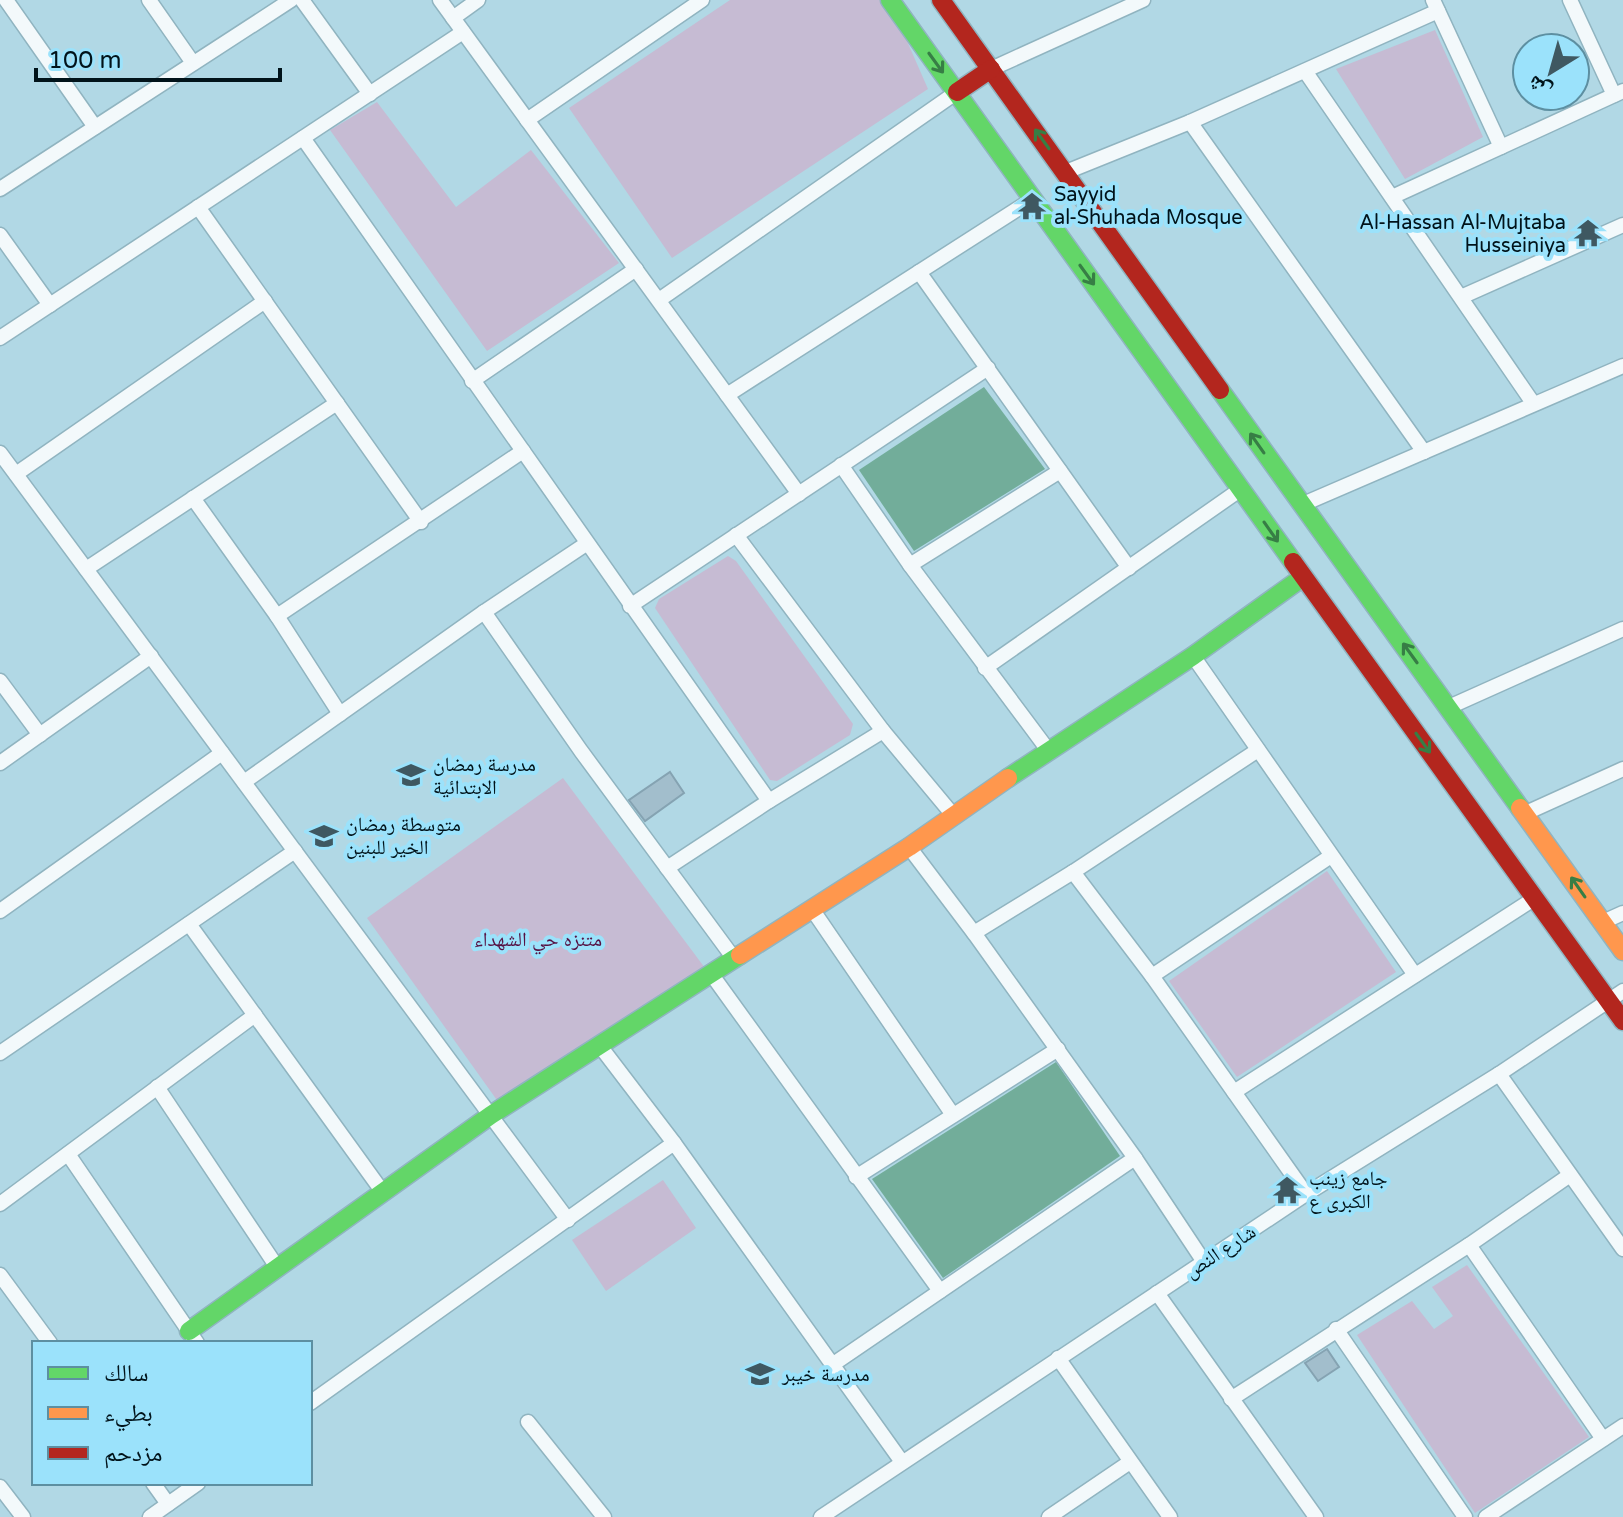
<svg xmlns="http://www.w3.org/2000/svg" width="1623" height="1517" viewBox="0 0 1623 1517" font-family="'Varela Round','Noto Naskh Arabic',sans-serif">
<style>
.green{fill:#c6bbd3}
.water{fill:#72ad9a}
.building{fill:#a2becc;stroke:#85a3b2;stroke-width:2}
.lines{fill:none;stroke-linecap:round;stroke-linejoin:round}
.street-casing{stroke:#90b4c0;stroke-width:17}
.fast-casing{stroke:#90b4c0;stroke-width:21}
.slow-casing{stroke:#90b4c0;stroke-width:21}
.jam-casing{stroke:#90b4c0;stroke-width:21}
.street{stroke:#f3f9fb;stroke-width:14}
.fast{stroke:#63d668;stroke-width:18}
.slow{stroke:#ff974d;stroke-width:18}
.jam{stroke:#b3261e;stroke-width:18}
.oneway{stroke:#377e45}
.labels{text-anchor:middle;stroke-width:8;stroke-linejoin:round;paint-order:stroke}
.poi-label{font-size:20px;fill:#01131a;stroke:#9be2fb;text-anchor:start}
.park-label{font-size:20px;fill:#561143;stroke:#9be2fb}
.street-label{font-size:20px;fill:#01131a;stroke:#9be2fb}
</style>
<rect width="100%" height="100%" fill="#b1d8e5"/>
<g class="green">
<polygon points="730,0 889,0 928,89 672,258 569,108"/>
<polygon points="1435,30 1483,137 1405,179 1336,69"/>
<polygon points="377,102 456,207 531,150 619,263 487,351 330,130"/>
<polygon points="728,556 736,561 853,724 850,735 777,781 770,780 655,608 659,599"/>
<polygon points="563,778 705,968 499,1103 367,918"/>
<polygon points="1327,871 1396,972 1237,1077 1169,981"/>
<polygon points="663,1180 696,1228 606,1291 572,1240"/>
<polygon points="1467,1265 1589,1437 1475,1513 1357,1335 1412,1301 1434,1329 1453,1316 1432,1287"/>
</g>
<g class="water">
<polygon points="984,387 1045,469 914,551 859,470"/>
<polygon points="1056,1062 1120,1156 943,1278 872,1179"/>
</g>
<g class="building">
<polygon points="670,772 684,793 645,821 629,800"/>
<polygon points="1327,1349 1339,1367 1318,1381 1305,1363"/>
</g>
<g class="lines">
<defs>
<g id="street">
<polyline points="6,0 95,127"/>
<polyline points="149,0 193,63"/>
<polyline points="302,0 370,94"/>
<polyline points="440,0 799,494"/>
<polyline points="1433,0 1501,147"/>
<polyline points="1570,0 1614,95"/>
<polyline points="453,18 478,0"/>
<polyline points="991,69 1143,0"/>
<polyline points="1305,71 1533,403"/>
<polyline points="527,120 702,0"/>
<polyline points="1190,122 1424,452"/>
<polyline points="303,138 769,801 883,731"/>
<polyline points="1066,172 1190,122 1438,11"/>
<polyline points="0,189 291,0"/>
<polyline points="1392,197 1623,91"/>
<polyline points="198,207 421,522"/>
<polyline points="0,235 50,305"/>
<polyline points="919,272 1129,568"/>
<polyline points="1461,297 1623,225"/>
<polyline points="659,300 957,92"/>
<polyline points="0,338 463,32"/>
<polyline points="472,381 636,269"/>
<polyline points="727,395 1033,199"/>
<polyline points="0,453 568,1220"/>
<polyline points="841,465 910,565 1048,750"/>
<polyline points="16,474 265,301"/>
<polyline points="193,498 277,616 340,714"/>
<polyline points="1301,505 1623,366"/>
<polyline points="736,535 883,731 953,815"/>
<polyline points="910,565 1060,471"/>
<polyline points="86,569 337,403"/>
<polyline points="630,606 988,368"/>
<polyline points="484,612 581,751 735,960"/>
<polyline points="277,616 523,451"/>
<polyline points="1193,656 1415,975"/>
<polyline points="985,668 1241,489"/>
<polyline points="0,681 40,735"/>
<polyline points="1449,707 1623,629"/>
<polyline points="0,763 151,656"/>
<polyline points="244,782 484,612 586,544"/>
<polyline points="1526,813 1623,769"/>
<polyline points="667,868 769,801"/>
<polyline points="1073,872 1152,976 1306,1194"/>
<polyline points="812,909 953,1115"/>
<polyline points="0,911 222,753"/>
<polyline points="1603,922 1623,913"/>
<polyline points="189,924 382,1191"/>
<polyline points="974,933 1073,872 1258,750"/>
<polyline points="712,975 940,1291"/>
<polyline points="1152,976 1331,856"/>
<polyline points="600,1046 674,1143"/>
<polyline points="0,1053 295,851"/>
<polyline points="1499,1074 1623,1249"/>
<polyline points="157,1087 277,1267"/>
<polyline points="1234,1092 1535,898"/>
<polyline points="68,1154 197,1343"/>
<polyline points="1135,1158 1204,1262"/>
<polyline points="856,1177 1058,1049"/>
<polyline points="0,1204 255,1015"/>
<polyline points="1469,1245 1603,1439"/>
<polyline points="0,1275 50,1343"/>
<polyline points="1157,1293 1316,1517"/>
<polyline points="1336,1329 1465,1517"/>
<polyline points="1058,1358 1170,1517"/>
<polyline points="832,1365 1135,1158 974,933 909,847"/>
<polyline points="1231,1399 1469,1245 1570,1175"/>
<polyline points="310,1403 674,1143 902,1462"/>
<polyline points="528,1422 604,1517"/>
<polyline points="153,1483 168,1504"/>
<polyline points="0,1487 23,1517"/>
<polyline points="150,1517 198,1483"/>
<polyline points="821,1517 1306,1194 1499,1074 1623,991"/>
<polyline points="1049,1517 1130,1462"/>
<polyline points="1486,1517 1623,1426"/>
</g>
<g id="fast">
<polyline points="890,0 1293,562"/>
<polyline points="1220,390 1520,808"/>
<polyline points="1008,778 1193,656 1303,577"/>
<polyline points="189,1331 491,1115 740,955"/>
</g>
<g id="slow">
<polyline points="1520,808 1623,951"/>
<polyline points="740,955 909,847 1008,778"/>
</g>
<g id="jam">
<polyline points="941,0 1220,390"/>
<polyline points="957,92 991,69"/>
<polyline points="1293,562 1623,1021"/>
</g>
</defs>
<use href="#street" class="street-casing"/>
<use href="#fast" class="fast-casing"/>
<use href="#slow" class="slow-casing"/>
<use href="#jam" class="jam-casing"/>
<use href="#street" class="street"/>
<use href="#fast" class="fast"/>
<use href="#slow" class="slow"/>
<use href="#jam" class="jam"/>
</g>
<defs><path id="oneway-shaft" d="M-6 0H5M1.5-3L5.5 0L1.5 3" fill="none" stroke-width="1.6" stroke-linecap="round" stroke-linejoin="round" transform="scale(2)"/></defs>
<g class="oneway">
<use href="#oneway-shaft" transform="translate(936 63) rotate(54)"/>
<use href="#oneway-shaft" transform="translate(1042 139) rotate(-126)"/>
<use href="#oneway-shaft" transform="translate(1087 275) rotate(54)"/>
<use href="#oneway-shaft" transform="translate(1257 443) rotate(-125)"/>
<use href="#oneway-shaft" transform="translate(1271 532) rotate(55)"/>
<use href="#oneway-shaft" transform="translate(1410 653) rotate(-126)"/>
<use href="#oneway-shaft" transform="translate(1423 743) rotate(54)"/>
<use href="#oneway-shaft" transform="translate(1578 887) rotate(-125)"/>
</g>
<defs>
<symbol id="temple-bare" viewBox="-9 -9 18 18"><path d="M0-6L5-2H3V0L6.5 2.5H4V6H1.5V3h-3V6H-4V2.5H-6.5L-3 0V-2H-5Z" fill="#3f5861" stroke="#9be2fb" stroke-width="2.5" paint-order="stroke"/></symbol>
<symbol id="school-bare" viewBox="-9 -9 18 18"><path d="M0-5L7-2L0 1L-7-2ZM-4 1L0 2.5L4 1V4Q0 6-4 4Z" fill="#3f5861" stroke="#9be2fb" stroke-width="2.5" paint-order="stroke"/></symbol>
</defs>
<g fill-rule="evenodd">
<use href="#temple-bare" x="1012" y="186" width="40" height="40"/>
<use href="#temple-bare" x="1568" y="213" width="40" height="40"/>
<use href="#school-bare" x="391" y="755" width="40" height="40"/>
<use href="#school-bare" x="304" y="816" width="40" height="40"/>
<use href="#temple-bare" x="1267" y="1170" width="40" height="40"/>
<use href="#school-bare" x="740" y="1354" width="40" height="40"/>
</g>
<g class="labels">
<g class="poi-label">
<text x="1054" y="201">Sayyid<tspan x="1054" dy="23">al-Shuhada Mosque</tspan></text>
<text x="1566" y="229" text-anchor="end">Al-Hassan Al-Mujtaba<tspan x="1566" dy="23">Husseiniya</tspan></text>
<text x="433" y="771">مدرسة رمضان<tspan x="433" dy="23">الابتدائية</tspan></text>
<text x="346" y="831">متوسطة رمضان<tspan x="346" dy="23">الخير للبنين</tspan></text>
<text x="1309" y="1185">جامع زينب<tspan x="1309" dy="23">الكبرى ع</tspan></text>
<text x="782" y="1381">مدرسة خيبر</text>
</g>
<g class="park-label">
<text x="538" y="946">متنزه حي الشهداء</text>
</g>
<g class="street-label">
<text transform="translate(1220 1251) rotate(-33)" y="7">شارع النص</text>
</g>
</g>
<rect x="32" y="1341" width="280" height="144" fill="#9be2fb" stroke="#5d8fa1" stroke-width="2"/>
<rect x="48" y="1367" width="40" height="12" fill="#63d668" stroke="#5d8fa1" stroke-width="2"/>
<text x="104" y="1381" font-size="24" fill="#01131a">سالك</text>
<rect x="48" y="1407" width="40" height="12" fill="#ff974d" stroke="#5d8fa1" stroke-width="2"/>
<text x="104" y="1421" font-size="24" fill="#01131a">بطيء</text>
<rect x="48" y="1447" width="40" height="12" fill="#b3261e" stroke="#5d8fa1" stroke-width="2"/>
<text x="104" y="1461" font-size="24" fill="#01131a">مزدحم</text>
<g transform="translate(1551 72) rotate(217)"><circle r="38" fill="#9be2fb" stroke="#5d8fa1" stroke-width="2"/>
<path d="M0-6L14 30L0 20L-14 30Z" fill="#3f5861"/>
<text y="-12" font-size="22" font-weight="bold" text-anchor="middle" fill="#01131a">ش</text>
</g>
<path d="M36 68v12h244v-12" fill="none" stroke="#01131a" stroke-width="4"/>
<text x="48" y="68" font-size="24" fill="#01131a" stroke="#9be2fb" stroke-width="6" paint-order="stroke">100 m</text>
</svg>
